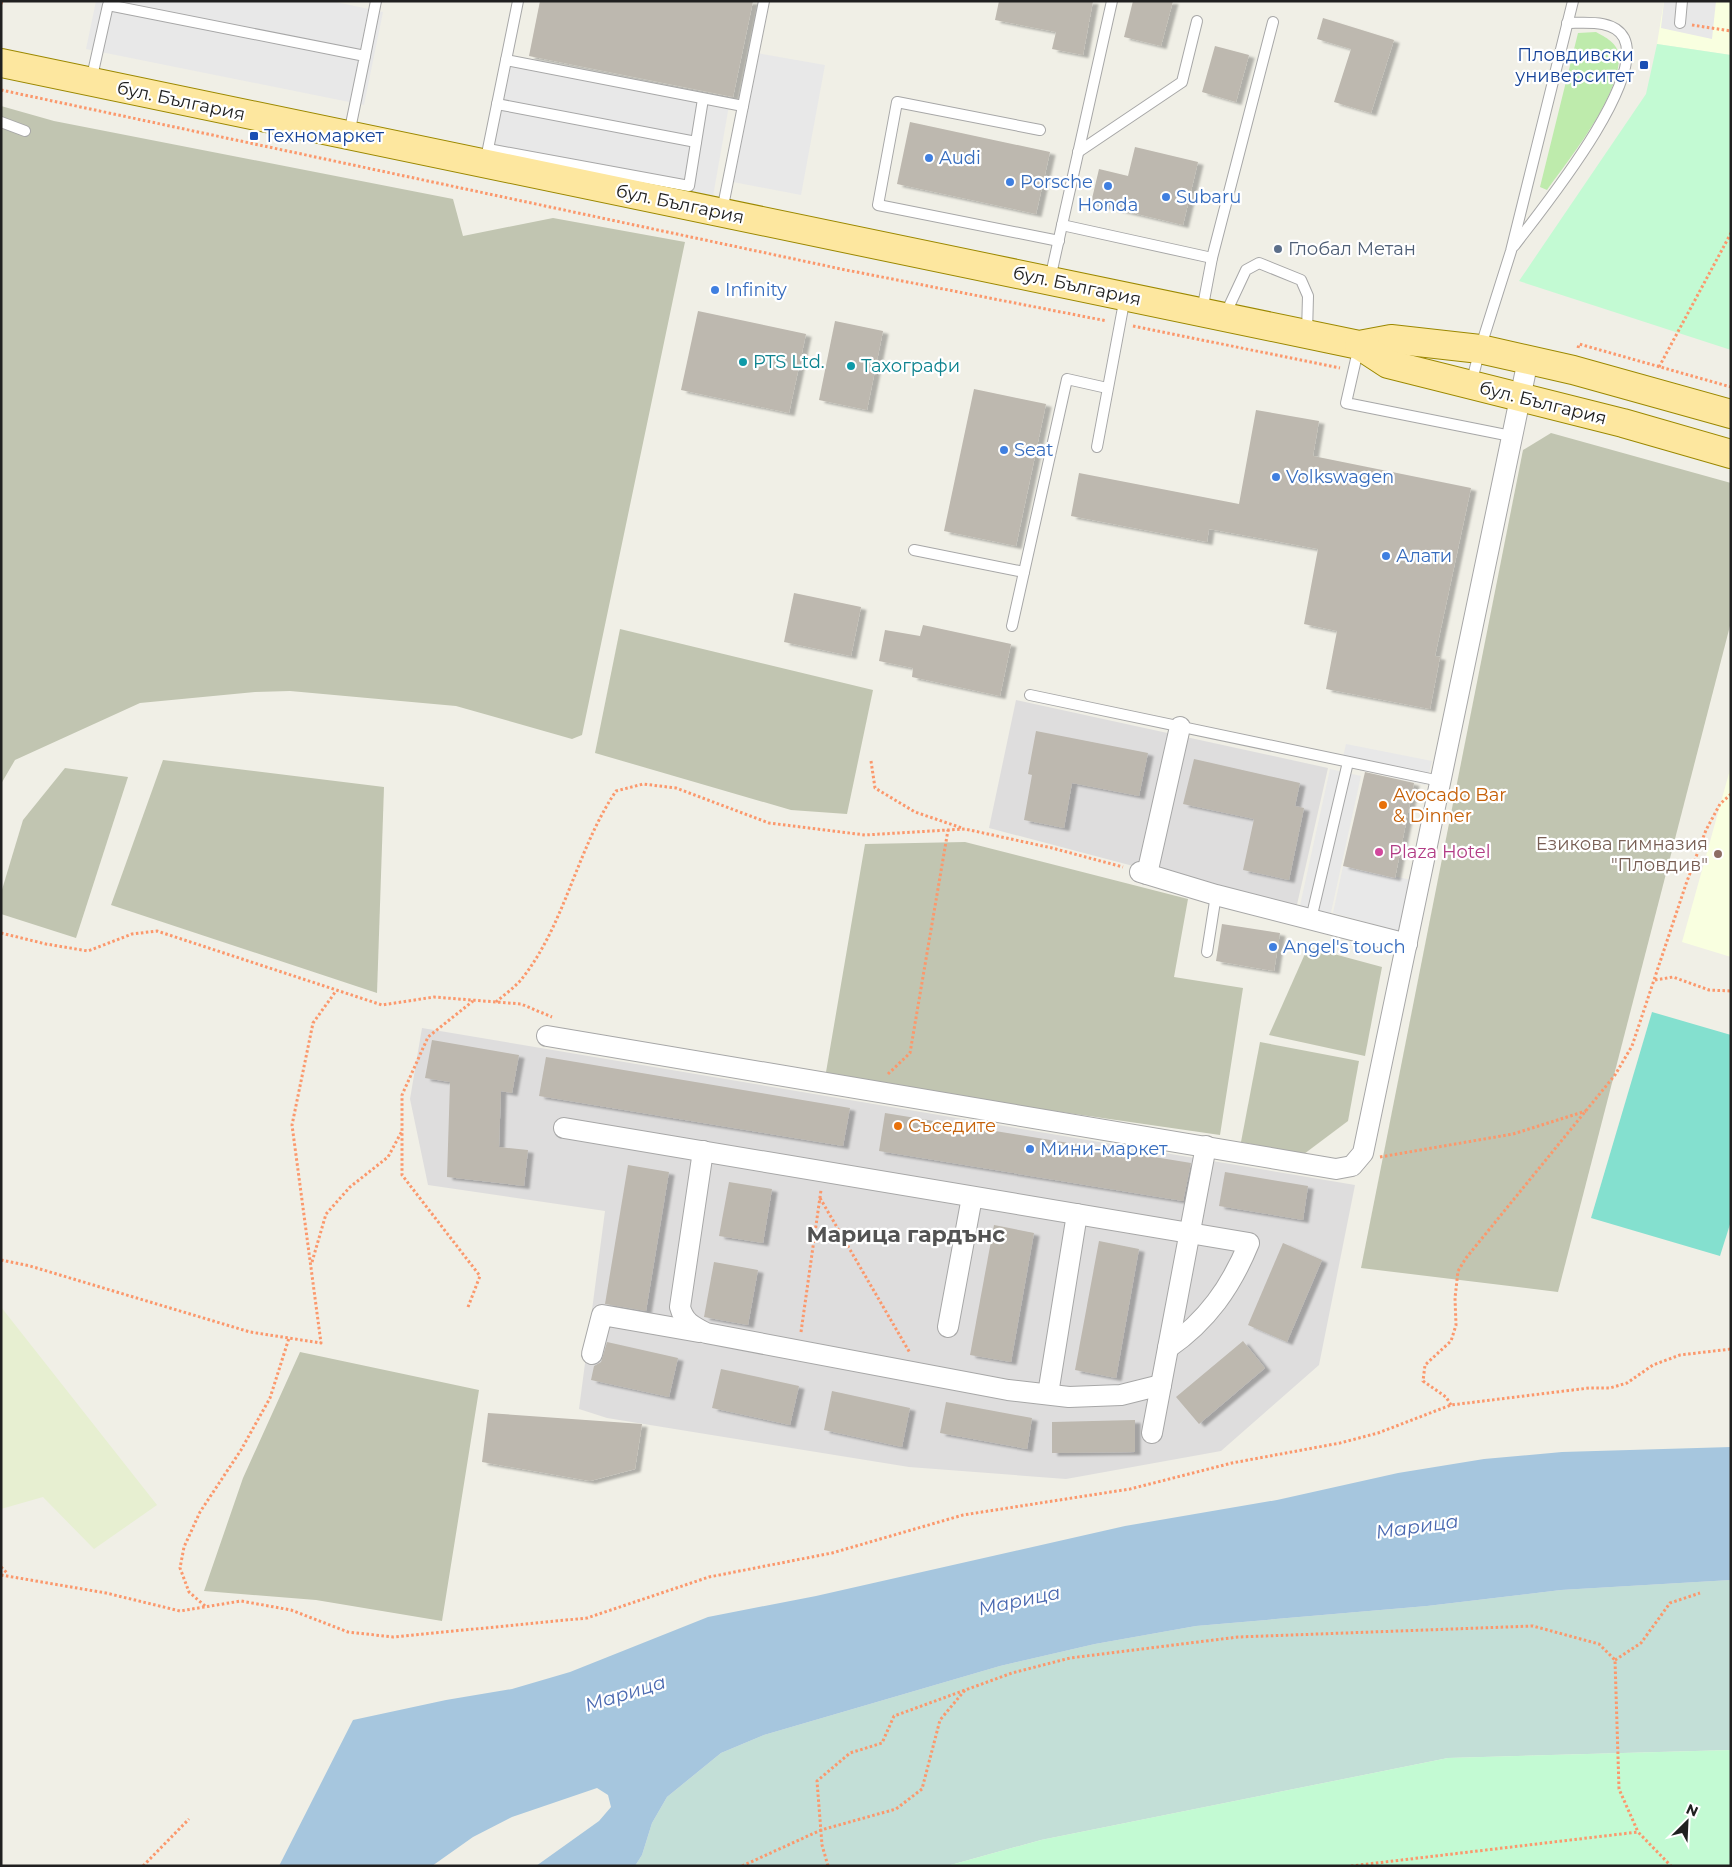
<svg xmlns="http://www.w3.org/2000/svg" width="1732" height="1867" viewBox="0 0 1732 1867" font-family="Montserrat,sans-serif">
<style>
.residential{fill:#dedddd}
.education{fill:#f9ffe0}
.construction{fill:#c1c5b1}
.farmland{fill:#e7efd1}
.grass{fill:#beebac}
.wetland{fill:#c3dfd7}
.park{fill:#c3fad3}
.pitch{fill:#84e0cf}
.parking{fill:#e8e8e8}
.water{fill:#a6c6de}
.building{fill:#bdb8af;filter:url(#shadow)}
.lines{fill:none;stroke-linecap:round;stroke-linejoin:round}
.lane-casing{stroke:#a7a7a7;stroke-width:12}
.street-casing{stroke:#a7a7a7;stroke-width:22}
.primary-casing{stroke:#9b8800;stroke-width:30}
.path{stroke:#fb986c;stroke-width:3;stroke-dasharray:2.5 2.5;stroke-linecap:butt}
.lane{stroke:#fff;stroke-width:10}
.street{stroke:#fff;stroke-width:20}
.primary{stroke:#fde79f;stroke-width:28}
.transit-dot{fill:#1a4fb4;stroke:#fff;stroke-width:2}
.shop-dot{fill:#3f7fe0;stroke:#fff;stroke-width:2}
.service-dot{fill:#5c6f8a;stroke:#fff;stroke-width:2}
.culture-dot{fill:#0f9aa8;stroke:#fff;stroke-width:2}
.food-dot{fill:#e8710a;stroke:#fff;stroke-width:2}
.hotel-dot{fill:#d1479c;stroke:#fff;stroke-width:2}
.education-dot{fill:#8d6e63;stroke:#fff;stroke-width:2}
.labels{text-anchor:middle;stroke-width:4.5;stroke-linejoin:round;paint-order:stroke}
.transit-label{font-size:18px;fill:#164399;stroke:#fff;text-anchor:end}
.street-label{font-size:18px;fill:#202020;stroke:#fff}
.shop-label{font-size:18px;fill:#366cbe;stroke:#fff;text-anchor:start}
.service-label{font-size:18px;fill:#4e5e75;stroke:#fff;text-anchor:start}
.culture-label{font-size:18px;fill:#0d838f;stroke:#fff;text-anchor:start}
.food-label{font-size:18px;fill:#c56008;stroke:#fff;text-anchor:start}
.education-label{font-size:18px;fill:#785e54;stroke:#fff;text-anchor:end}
.hotel-label{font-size:18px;fill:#b23c85;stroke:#fff;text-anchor:start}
.water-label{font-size:19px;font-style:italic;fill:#4a69b1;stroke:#fff}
.district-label{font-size:22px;font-weight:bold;fill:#535353;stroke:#fff}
</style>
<defs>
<filter id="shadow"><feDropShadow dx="5.5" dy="3" stdDeviation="1" flood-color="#0004"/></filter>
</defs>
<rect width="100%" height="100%" fill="#f0efe6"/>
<g class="residential">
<polygon points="1016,700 1328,768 1296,909 989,828"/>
<polygon points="422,1028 1355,1185 1319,1365 1221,1451 1066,1479 909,1467 607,1418 579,1409 605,1211 428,1185 410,1099"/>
</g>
<g class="education">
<polygon points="1664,1 1731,1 1731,55 1657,44"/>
<polygon points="1731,766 1731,957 1682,942"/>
</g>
<g class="construction">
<polygon points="1,106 54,121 453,199 463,236 553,218 685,242 582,735 572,739 456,706 290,691 255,692 140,703 15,760 1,784"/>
<polygon points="1551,433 1731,483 1731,622 1558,1292 1361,1268 1523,450"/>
<polygon points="620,629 873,690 847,814 791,810 595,753"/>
<polygon points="163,760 384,787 377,993 111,905"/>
<polygon points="65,768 128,777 76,938 1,914 1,893 23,820"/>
<polygon points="965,842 1188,899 1174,977 1243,988 1220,1135 825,1078 865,844"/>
<polygon points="1308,947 1382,967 1365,1056 1269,1035"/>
<polygon points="1260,1042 1359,1061 1348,1121 1304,1154 1241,1142"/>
<polygon points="300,1352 479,1390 442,1621 316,1600 204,1591 243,1478"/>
</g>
<polygon class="farmland" points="1,1307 157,1505 94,1549 43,1497 1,1509"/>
<path class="grass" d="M1596,32C1605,37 1618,43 1619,56C1620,96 1570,158 1547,190L1540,187L1578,33Z"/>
<polygon class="wetland" points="1731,1580 1731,1750 1448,1758 1041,1840 947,1866 635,1866 642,1855 652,1823 667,1797 721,1753 764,1735 1000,1666 1095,1644 1196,1626 1427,1606 1561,1590"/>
<g class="park">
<polygon points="1657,44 1731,55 1731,350 1519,281 1646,94"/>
<polygon points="1731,1750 1731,1866 947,1866 1041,1840 1448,1758"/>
</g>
<polygon class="pitch" points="1652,1012 1731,1035 1731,1221 1720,1256 1591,1218"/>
<g class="parking">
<polygon points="96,1 331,1 383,12 364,105 86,49"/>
<polygon points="1664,1 1716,1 1712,39 1661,28"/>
<polygon points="757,53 825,65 801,195 733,182"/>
<polygon points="511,62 730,100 712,202 492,159"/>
<polygon points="1346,744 1432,761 1426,785 1341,766"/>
<polygon points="1330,769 1361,776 1330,917 1299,910"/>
<polygon points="1343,866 1412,880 1402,932 1333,913"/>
</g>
<polygon class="water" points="1731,1447 1731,1580 1561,1590 1427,1606 1196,1626 1095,1644 1000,1666 764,1735 721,1753 667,1797 652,1823 642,1855 635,1866 536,1866 599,1821 611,1807 608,1795 597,1788 512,1817 473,1837 432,1866 279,1866 353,1720 446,1700 512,1689 570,1672 708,1617 816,1596 1125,1526 1277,1500 1398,1473 1484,1459 1562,1452"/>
<g class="building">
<polygon points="540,1 753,1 733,97 529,56"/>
<polygon points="999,1 1093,1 1083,55 1052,49 1056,32 995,20"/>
<polygon points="1133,1 1173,1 1161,46 1124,37"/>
<polygon points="1323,18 1394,40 1371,113 1334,102 1351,49 1317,39"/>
<polygon points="1215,46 1249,55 1236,102 1202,92"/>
<polygon points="910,122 1050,152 1036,214 897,184"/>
<polygon points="1135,147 1198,162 1183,225 1091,203 1099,169 1128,176"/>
<polygon points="698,311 806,334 789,413 681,390"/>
<polygon points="835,321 883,331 867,410 819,400"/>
<polygon points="974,389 1046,404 1016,546 944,531"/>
<polygon points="1256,410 1319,421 1313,456 1471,488 1435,656 1440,657 1430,709 1326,689 1337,631 1304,624 1318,549 1209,529 1207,542 1071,516 1079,473 1239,504"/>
<polygon points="794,593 861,607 851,656 784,642"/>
<polygon points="923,625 1011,644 1000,696 912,677 913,668 879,661 885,630 920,636"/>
<polygon points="1036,731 1148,753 1139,796 1072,783 1064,828 1024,820 1032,775 1028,774"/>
<polygon points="1194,759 1300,783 1295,806 1304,808 1289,880 1243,870 1254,819 1183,804"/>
<polygon points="1365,772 1414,783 1395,878 1343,866"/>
<polygon points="1222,924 1280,933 1274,971 1216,961"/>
<polygon points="432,1040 519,1055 512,1093 501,1091 499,1147 528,1150 524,1186 447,1177 450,1082 425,1078"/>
<polygon points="546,1057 850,1108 843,1146 539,1096"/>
<polygon points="885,1113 1191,1163 1183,1201 879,1151"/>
<polygon points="628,1165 669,1172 646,1311 605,1304"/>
<polygon points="1225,1172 1308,1186 1303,1220 1219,1206"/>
<polygon points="729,1182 772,1189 763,1243 719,1236"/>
<polygon points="994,1225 1034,1233 1011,1362 970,1355"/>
<polygon points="1099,1241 1139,1249 1116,1378 1075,1370"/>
<polygon points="1283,1243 1322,1260 1287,1342 1248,1325"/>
<polygon points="714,1262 758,1270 748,1325 704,1317"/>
<polygon points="1243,1341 1265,1368 1199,1424 1176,1397"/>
<polygon points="607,1342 678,1358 669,1397 591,1380 594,1366 601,1362"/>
<polygon points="721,1369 799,1386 790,1425 712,1408"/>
<polygon points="832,1391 910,1408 902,1447 824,1430"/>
<polygon points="946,1402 1032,1418 1027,1449 940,1433"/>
<polygon points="488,1413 642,1424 635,1469 590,1481 482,1462"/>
<polygon points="1135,1420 1135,1452 1052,1453 1052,1422"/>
</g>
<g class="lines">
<defs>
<g id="lane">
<polyline points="518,1 488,149 689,186 703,99"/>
<polyline points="1680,23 1682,1"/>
<polyline points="365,56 376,1"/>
<polyline points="506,60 743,106"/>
<polyline points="91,81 108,5 365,56 349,134"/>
<polyline points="497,104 696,142"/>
<polyline points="1,122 25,131"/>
<polyline points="1040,130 897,102 878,205 1059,241"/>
<polyline points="1078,152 1182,82 1197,21"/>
<polyline points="722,211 764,1"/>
<polyline points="1062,225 1212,258"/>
<path d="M1514,246C1541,210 1646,82 1624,38C1614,19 1585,23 1567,23"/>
<polyline points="1050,279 1112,1"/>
<polyline points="1202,311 1212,258 1273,22"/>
<polyline points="1224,317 1246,270 1259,263 1301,280 1308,296 1307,333"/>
<polyline points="1359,346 1346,403 1511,436"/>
<polyline points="1471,384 1480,349 1511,251 1573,1"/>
<polyline points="1097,447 1125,297"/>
<polyline points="914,550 1024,572"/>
<polyline points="1012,626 1067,379 1107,388"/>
<polyline points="1030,695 1440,781"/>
<polyline points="1311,919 1348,762"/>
<polyline points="1207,952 1216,895"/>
</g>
<g id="street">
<polyline points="1140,872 1216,895 1407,944"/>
<polyline points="1147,874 1180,727"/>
<polyline points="547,1036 1336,1169 1352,1166 1363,1153 1528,360"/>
<path d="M564,1128L1249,1243C1231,1287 1207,1321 1168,1348"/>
<path d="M703,1151L680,1307C684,1322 692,1326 706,1333L1008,1390L1069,1397L1121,1395L1161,1385"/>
<polyline points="948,1327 972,1197"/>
<polyline points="592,1354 602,1315 699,1332"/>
<polyline points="1048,1394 1077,1214"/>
<polyline points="1152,1433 1206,1146"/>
</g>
<g id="primary">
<polyline points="1,63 1359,345 1391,339 1480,349 1573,370 1731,414"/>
<polyline points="1359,345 1388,364 1623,423 1731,454"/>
</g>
</defs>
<use href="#lane" class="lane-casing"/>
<use href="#street" class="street-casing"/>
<use href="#primary" class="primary-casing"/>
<g class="path">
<polyline points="1,4 2,1"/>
<polyline points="1692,25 1731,31"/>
<polyline points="1,90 841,269 1107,321"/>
<polyline points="1133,326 1340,368"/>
<polyline points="1578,348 1579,344 1731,387"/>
<polyline points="1659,367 1731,233"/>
<polyline points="871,761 875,788 915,812 962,828"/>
<polyline points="1,933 46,944 88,951 132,934 157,931 382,1005 434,997 521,1004 552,1017"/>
<polyline points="1655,980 1673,977 1709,990 1731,991"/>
<path d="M496,1002C505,994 517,986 524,976C566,921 577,849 616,791L643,784L676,788L769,823L865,835L965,829L1052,848L1123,867"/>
<polyline points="888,1074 910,1053 948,830"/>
<polyline points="1380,1157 1513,1134 1586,1111"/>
<polyline points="820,1198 910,1353"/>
<polyline points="1,1260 30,1266 250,1332 321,1343 292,1125 313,1023 336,991"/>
<polyline points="312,1262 326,1214 350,1187 388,1157 402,1131"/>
<polyline points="468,1307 480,1276 402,1175 402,1095 428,1037 473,1001"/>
<polyline points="801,1332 821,1190"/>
<polyline points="1451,1405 1446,1397 1423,1381 1425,1365 1451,1341 1456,1325 1455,1298 1458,1271 1466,1258 1615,1075 1632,1046 1686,884 1706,830 1720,804 1731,794"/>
<polyline points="1,1567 8,1574"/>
<polyline points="1,1575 106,1593 180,1611 241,1601 291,1610 348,1632 393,1637 587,1618 709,1577 832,1553 963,1515 1130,1489 1232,1463 1340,1443 1378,1433 1451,1405 1589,1388 1610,1388 1627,1383 1653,1365 1680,1355 1731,1349"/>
<polyline points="205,1606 189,1592 180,1568 184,1547 200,1512 241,1450 270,1398 289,1338"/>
<polyline points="1615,1660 1641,1643 1670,1603 1700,1593"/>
<polyline points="143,1866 189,1819"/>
<polyline points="742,1866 821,1830 896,1809 922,1789 940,1720 965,1690"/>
<polyline points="828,1866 822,1845 817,1781 850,1753 882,1743 894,1716 1012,1673 1070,1658 1238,1637 1533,1626 1599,1644 1615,1660 1619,1789 1638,1832"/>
<polyline points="1351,1866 1638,1832 1671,1866"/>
</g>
<use href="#lane" class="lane"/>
<use href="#street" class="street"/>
<use href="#primary" class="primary"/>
</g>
<g class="transit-dot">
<rect x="1639" y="60" width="10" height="10" rx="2.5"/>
<rect x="249" y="131" width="10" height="10" rx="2.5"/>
</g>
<g class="shop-dot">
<circle cx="929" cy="158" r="5"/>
<circle cx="1010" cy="182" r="5"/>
<circle cx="1108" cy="186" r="5"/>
<circle cx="1166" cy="197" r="5"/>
<circle cx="715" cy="290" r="5"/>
<circle cx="1004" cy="450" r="5"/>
<circle cx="1276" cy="477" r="5"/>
<circle cx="1386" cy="556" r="5"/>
<circle cx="1273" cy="947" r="5"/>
<circle cx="1030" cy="1149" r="5"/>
</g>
<circle class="service-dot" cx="1278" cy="249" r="5"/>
<g class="culture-dot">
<circle cx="743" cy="362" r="5"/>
<circle cx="851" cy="366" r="5"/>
</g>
<g class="food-dot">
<circle cx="1383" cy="805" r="5"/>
<circle cx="898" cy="1126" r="5"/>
</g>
<circle class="hotel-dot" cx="1379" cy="852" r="5"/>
<circle class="education-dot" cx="1718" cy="854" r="5"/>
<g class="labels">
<g class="transit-label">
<text x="1634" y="61">Пловдивски<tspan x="1634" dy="21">университет</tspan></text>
<text x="264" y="142" text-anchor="start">Техномаркет</text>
</g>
<g class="street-label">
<text transform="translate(181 101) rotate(12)" y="6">бул. България</text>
<text transform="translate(680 204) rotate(12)" y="6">бул. България</text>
<text transform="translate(1077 286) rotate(12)" y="6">бул. България</text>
<text transform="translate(1543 403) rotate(14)" y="6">бул. България</text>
</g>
<g class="shop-label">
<text x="939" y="164">Audi</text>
<text x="1020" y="188">Porsche</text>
<text x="1176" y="203">Subaru</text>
<text x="1108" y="211" text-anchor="middle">Honda</text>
<text x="725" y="296">Infinity</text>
<text x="1014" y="456">Seat</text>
<text x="1286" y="483">Volkswagen</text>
<text x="1396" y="562">Алати</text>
<text x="1283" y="953">Angel's touch</text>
<text x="1040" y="1155">Мини-маркет</text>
</g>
<g class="service-label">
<text x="1288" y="255">Глобал Метан</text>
</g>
<g class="culture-label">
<text x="753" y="368">PTS Ltd.</text>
<text x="861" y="372">Тахографи</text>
</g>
<g class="food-label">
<text x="1393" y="801">Avocado Bar<tspan x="1393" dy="21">&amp; Dinner</tspan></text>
<text x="908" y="1132">Съседите</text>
</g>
<g class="education-label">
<text x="1708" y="850">Езикова гимназия<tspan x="1708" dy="21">"Пловдив"</tspan></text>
</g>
<g class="hotel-label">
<text x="1389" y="858">Plaza Hotel</text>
</g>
<g class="water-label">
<text transform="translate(1417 1526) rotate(-8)" y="7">Марица</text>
<text transform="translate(1019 1600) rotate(-12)" y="7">Марица</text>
<text transform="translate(625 1693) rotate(-17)" y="7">Марица</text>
</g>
<g class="district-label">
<text x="906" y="1242">Марица гардънс</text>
</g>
</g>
<rect width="1732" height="1867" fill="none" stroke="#202020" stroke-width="5"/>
<g transform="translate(1687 1822) rotate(24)" stroke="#ffffff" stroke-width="4" paint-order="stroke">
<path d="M0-4L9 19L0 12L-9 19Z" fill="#202020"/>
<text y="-8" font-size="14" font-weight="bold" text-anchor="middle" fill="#202020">N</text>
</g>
</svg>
